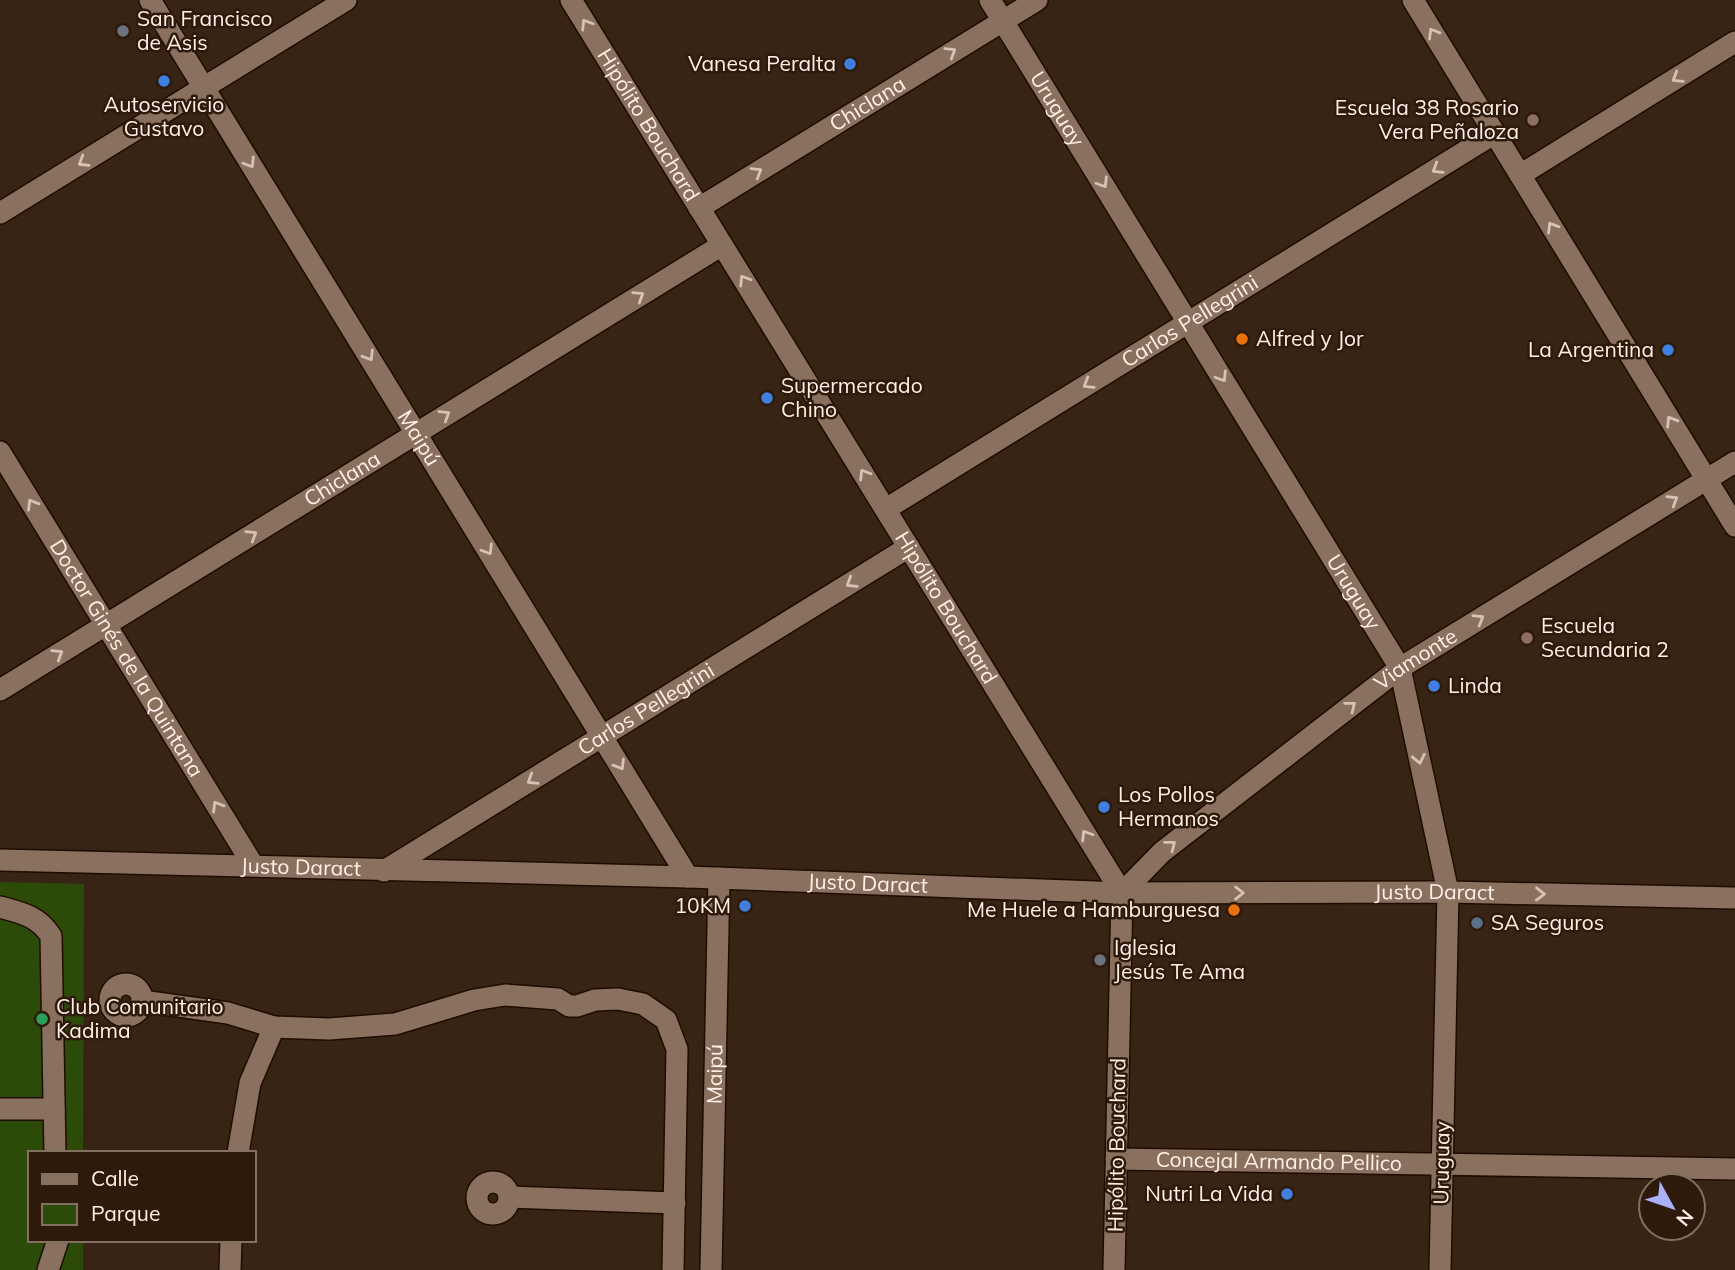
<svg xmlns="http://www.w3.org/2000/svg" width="1735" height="1270" viewBox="0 0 1735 1270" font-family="Mulish,sans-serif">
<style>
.green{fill:#2c4b09}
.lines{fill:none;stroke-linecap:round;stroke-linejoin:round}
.minor-casing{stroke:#1f0c01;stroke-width:24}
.tertiary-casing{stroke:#1f0c01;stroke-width:24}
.minor{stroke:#89705f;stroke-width:21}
.tertiary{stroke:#89705f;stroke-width:21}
.oneway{stroke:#d6c3b7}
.worship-dot{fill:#6b7280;stroke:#2e1a0b;stroke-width:2.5}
.shop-dot{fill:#3f7fe0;stroke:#2e1a0b;stroke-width:2.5}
.education-dot{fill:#8d6e63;stroke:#2e1a0b;stroke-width:2.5}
.food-dot{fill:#e8710a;stroke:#2e1a0b;stroke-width:2.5}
.service-dot{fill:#5c6f8a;stroke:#2e1a0b;stroke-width:2.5}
.leisure-dot{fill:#2e9e5b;stroke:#2e1a0b;stroke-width:2.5}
.labels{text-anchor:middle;stroke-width:5;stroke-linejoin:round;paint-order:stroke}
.poi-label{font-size:21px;fill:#fff0e7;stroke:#2e1a0b;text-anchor:start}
.street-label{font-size:21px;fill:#fff0e7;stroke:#2e1a0b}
</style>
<rect width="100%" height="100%" fill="#382415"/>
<polygon class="green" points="0,882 84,884 83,1153 30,1153 30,1240 83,1240 83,1270 0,1270"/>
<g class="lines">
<defs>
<g id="minor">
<path id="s1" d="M150,0L688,877"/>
<path id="s2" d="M571,0L1122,893L1114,1270"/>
<path id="s3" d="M990,0L1400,668L1448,892L1440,1270"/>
<polyline points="1413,0 1735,526"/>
<polyline points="1520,175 1735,42"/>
<path id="s4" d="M699,208L1037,0"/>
<polyline points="0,213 346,0"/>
<path id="s5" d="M886,509L1495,133"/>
<path id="s6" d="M0,690L722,245"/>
<path id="s7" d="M384,871L909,547"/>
<path d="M0,907C22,913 38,916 51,936L55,1153"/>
<circle cx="126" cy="1000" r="16"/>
<polyline points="142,1001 228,1013 274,1027 329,1029 395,1024 474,1000 505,995 558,999 569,1006 577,1006 595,1000 618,999 643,1004 666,1020 677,1049 673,1270"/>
<polyline points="0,1109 54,1109"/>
<polyline points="238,1153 250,1083 274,1027"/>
<path id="s8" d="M1116,1159L1735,1169"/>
<circle cx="493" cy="1198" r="16"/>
<polyline points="509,1197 675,1203"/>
<polyline points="48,1270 58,1240"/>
<polyline points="230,1270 231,1240"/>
<path id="s9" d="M711,1270L719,878"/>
</g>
<g id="tertiary">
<path id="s10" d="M0,452L253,865"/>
<path id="s11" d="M0,860L688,877L1122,893L1448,892L1735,898"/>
<path id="s12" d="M1122,893L1162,852L1400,668L1735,462"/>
</g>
</defs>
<use href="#minor" class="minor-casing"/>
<use href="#tertiary" class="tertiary-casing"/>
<use href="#minor" class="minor"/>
<use href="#tertiary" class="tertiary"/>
</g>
<defs><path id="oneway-chevron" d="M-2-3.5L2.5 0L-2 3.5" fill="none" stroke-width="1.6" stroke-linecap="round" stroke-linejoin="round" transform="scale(1.75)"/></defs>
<g class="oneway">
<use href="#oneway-chevron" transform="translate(586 24) rotate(-122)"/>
<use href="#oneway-chevron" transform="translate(1433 33) rotate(-121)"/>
<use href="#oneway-chevron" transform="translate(951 52) rotate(-32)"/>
<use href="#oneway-chevron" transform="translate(1677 78) rotate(148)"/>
<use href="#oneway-chevron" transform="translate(83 162) rotate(149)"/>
<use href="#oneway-chevron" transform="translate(250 163) rotate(58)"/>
<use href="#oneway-chevron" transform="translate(1437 169) rotate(148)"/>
<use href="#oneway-chevron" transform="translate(757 172) rotate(-32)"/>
<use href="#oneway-chevron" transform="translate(1103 183) rotate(58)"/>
<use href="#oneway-chevron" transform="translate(1552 227) rotate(-121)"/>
<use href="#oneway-chevron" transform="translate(744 280) rotate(-122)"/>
<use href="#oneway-chevron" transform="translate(639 296) rotate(-32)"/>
<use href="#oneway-chevron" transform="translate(369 356) rotate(58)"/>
<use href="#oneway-chevron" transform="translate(1222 377) rotate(58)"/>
<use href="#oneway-chevron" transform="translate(1088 384) rotate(148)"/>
<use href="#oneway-chevron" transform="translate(445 415) rotate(-32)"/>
<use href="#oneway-chevron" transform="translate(1671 421) rotate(-121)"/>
<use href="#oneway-chevron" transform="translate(864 474) rotate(-122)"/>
<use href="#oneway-chevron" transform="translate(1673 500) rotate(-31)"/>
<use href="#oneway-chevron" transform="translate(32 504) rotate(-121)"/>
<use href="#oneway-chevron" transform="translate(252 535) rotate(-32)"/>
<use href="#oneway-chevron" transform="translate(488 550) rotate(58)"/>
<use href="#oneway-chevron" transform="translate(851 583) rotate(148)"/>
<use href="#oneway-chevron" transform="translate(1479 619) rotate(-31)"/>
<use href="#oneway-chevron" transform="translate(58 654) rotate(-32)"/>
<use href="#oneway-chevron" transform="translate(1351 706) rotate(-38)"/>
<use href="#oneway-chevron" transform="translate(1419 759) rotate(78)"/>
<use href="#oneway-chevron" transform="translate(620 765) rotate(59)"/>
<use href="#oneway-chevron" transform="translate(532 780) rotate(148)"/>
<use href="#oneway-chevron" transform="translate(217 806) rotate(-121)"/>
<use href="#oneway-chevron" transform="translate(1086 835) rotate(-122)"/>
<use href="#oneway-chevron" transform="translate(1171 845) rotate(-38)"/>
<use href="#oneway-chevron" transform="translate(1239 893)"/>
<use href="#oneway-chevron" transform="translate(1540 894) rotate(1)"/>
</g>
<g class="worship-dot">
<circle cx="123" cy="31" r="7"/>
<circle cx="1100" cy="960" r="7"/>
</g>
<g class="shop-dot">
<circle cx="850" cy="64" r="7"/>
<circle cx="164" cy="81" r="7"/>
<circle cx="1668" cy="350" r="7"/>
<circle cx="767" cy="398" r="7"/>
<circle cx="1434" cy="686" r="7"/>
<circle cx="1104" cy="807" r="7"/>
<circle cx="745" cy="906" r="7"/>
<circle cx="1287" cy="1194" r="7"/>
</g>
<g class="education-dot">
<circle cx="1533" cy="120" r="7"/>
<circle cx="1527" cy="638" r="7"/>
</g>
<g class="food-dot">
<circle cx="1242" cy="339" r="7"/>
<circle cx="1234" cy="910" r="7"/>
</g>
<circle class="service-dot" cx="1477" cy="923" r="7"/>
<circle class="leisure-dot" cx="42" cy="1019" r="7"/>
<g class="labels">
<g class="poi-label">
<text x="137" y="26">San Francisco<tspan x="137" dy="24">de Asis</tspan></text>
<text x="836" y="71" text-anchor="end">Vanesa Peralta</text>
<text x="164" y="112" text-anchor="middle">Autoservicio<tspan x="164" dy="24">Gustavo</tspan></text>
<text x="1519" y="115" text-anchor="end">Escuela 38 Rosario<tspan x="1519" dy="24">Vera Peñaloza</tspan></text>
<text x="1256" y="346">Alfred y Jor</text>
<text x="1654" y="357" text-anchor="end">La Argentina</text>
<text x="781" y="393">Supermercado<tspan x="781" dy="24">Chino</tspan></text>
<text x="1541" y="633">Escuela<tspan x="1541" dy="24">Secundaria 2</tspan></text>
<text x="1448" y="693">Linda</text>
<text x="1118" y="802">Los Pollos<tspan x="1118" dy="24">Hermanos</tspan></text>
<text x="731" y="913" text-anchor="end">10KM</text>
<text x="1220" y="917" text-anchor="end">Me Huele a Hamburguesa</text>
<text x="1491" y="930">SA Seguros</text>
<text x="1114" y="955">Iglesia<tspan x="1114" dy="24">Jesús Te Ama</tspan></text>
<text x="56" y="1014">Club Comunitario<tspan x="56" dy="24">Kadima</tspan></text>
<text x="1273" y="1201" text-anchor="end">Nutri La Vida</text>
</g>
<g class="street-label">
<text dy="7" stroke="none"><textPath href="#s4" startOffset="198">Chiclana</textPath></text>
<text dy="7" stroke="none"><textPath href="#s3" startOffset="128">Uruguay</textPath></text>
<text dy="7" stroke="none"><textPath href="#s2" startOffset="147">Hipólito Bouchard</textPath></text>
<text dy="7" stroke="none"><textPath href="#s5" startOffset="357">Carlos Pellegrini</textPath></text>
<text dy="7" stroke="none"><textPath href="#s1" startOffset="514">Maipú</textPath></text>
<text dy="7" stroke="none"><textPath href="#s6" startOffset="402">Chiclana</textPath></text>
<text dy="7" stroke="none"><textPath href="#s3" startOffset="695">Uruguay</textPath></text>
<text dy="7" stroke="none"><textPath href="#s2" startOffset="714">Hipólito Bouchard</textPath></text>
<text dy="7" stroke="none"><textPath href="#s10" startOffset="242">Doctor Ginés de la Quintana</textPath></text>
<text dy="7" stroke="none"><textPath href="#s12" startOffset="376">Viamonte</textPath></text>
<text dy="7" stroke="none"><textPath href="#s7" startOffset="308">Carlos Pellegrini</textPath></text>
<text dy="7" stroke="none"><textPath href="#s11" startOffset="301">Justo Daract</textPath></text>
<text dy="7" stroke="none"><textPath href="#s11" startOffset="868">Justo Daract</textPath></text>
<text dy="7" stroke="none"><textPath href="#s11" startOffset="1435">Justo Daract</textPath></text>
<text dy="7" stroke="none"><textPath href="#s9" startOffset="196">Maipú</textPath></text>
<text transform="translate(1117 1145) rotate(-89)" y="7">Hipólito Bouchard</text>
<text dy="7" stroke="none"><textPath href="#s8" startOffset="163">Concejal Armando Pellico</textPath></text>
<text transform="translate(1442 1163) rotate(-89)" y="7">Uruguay</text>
</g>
</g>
<rect x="28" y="1151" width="228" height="91" fill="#2e1a0b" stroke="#827063" stroke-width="2"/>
<rect x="42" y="1174" width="35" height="10" fill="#89705f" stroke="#827063" stroke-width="2"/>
<text x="91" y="1186" font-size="21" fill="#fff0e7">Calle</text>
<rect x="42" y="1204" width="35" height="21" fill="#2c4b09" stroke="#827063" stroke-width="2"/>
<text x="91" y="1221" font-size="21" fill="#fff0e7">Parque</text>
<g transform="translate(1672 1207) rotate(130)"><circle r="33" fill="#2e1a0b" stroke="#827063" stroke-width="2"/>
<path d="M0-5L12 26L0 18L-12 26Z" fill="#aab0fb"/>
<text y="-10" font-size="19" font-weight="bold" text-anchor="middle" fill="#fff0e7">N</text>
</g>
</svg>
